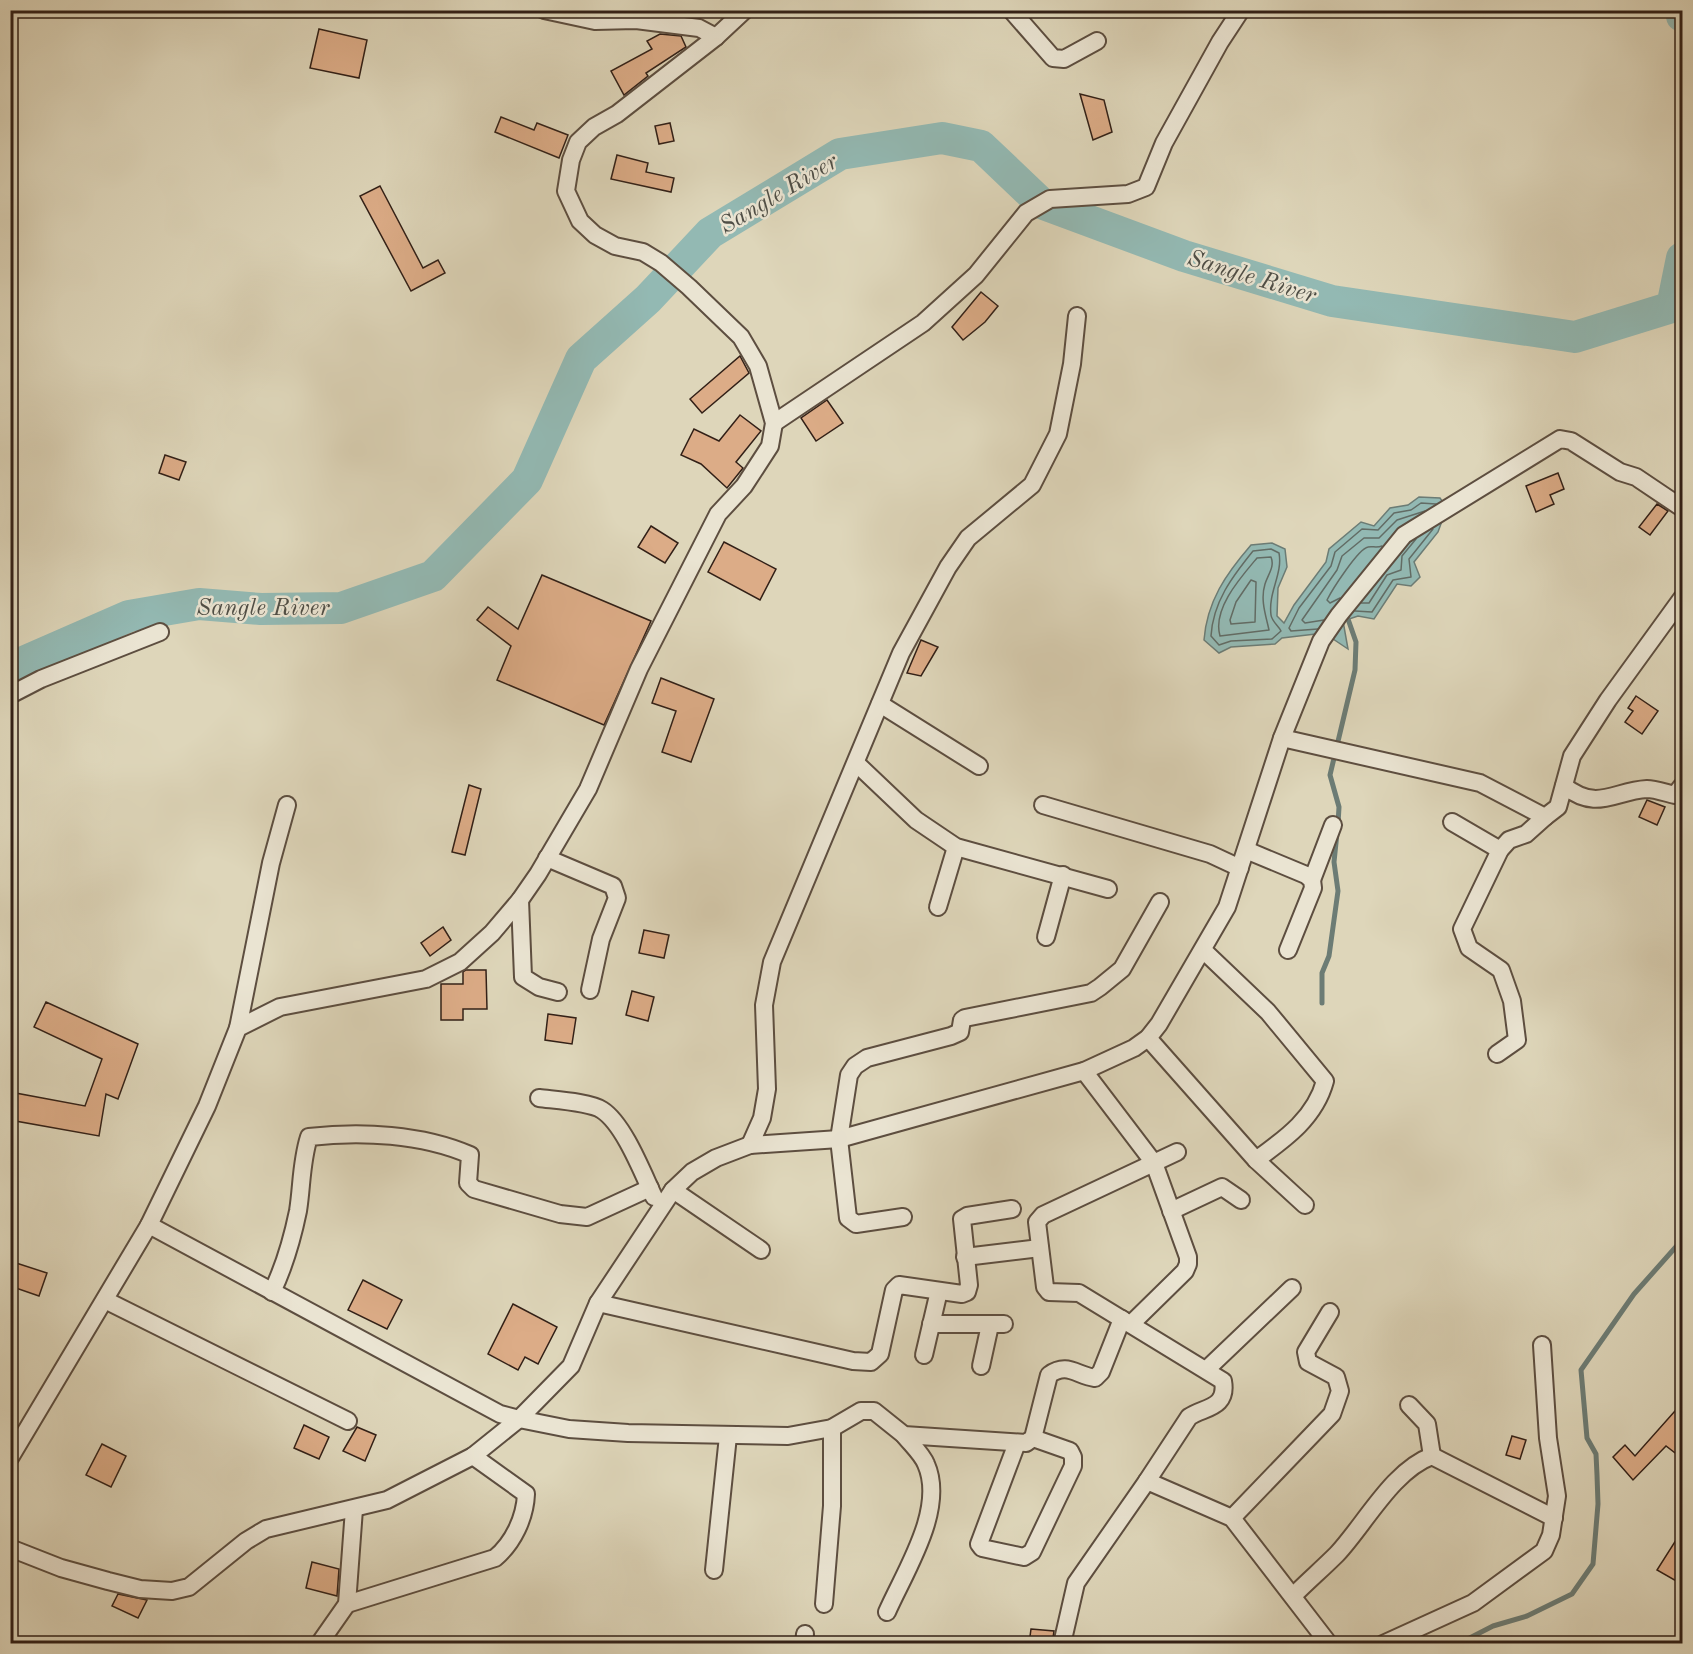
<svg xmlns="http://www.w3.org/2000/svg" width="1693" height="1654" viewBox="0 0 1693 1654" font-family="'Old Standard TT',serif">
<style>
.water{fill:#93b9b3;stroke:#6c7c75;stroke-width:1.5}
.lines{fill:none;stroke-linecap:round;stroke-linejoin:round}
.shore{stroke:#626c65;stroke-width:1.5}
.stream{stroke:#6c7c75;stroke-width:5}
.river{stroke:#93b9b3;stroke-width:32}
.building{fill:#dcac87;stroke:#322017;stroke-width:1.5}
.minor-casing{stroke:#5d4e40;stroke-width:20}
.minor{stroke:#eae4d2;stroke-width:16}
.labels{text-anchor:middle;stroke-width:5;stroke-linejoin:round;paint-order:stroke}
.water-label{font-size:24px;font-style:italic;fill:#4f4e46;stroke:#eae4d2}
</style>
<rect width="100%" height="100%" fill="#ded6ba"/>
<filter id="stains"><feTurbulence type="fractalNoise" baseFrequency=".00333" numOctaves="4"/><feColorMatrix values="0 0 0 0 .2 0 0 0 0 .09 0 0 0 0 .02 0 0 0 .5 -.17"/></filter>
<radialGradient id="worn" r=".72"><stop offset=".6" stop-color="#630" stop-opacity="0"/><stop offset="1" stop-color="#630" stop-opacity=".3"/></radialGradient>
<path class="water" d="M1419,497L1440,498L1452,515L1442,521L1438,532L1414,562L1420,577L1411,586L1397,584L1374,619L1358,616L1343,621L1348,649L1324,633L1282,638L1275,644L1231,647L1219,653L1204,640C1207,601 1226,574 1251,545L1272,543L1285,549L1287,567L1278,588L1277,616L1284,623L1294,605L1326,562L1329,549L1361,522L1374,526L1390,508L1408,505Z"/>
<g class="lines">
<g class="shore">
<path d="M1271,549L1279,553C1283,574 1268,592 1271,615C1272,622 1279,626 1281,631L1272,639L1231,641L1219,645L1211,636C1213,602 1232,577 1253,551Z"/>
<path d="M1271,557C1275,567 1268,574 1265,584C1260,600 1266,616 1269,630L1220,636C1212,609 1241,577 1257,558Z"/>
<polygon points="1251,580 1256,582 1255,622 1231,624 1230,620 1236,602"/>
<path d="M1340,598L1330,603L1327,600C1332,590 1358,549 1368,547C1372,546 1377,548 1382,546"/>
<polyline points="1361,603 1369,603 1387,575 1401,570 1402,556 1416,539"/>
<polyline points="1355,611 1372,612 1393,580 1411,577 1409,559 1433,529"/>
<polyline points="1324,620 1305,623 1302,620 1337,570 1342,556 1364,538 1379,538 1397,520 1425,511"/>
<polyline points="1318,629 1291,631 1289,628 1299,608 1331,566 1335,552 1362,529 1378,530 1394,513 1411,510 1421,503 1436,504"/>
</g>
<g class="stream">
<polyline points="1338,824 1339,807 1330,775 1355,670 1356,642 1348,619"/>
<polyline points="1322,1003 1322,973 1329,956 1338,891 1334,862 1337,833"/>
<polyline points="1458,1644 1493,1626 1527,1616 1572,1594 1593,1564 1598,1504 1597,1475 1596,1454 1587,1438 1581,1370 1634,1294 1682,1240"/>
</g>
<g class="river">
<polyline points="1681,10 1682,16"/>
<polyline points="10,668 129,616 199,604 261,609 341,608 433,576 527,480 581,359 648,299 710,233 840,154 942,138 981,146 1041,203 1184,256 1332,301 1575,337 1672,307 1682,258"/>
</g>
</g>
<g class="building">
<polygon points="319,29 367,40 359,78 310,68"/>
<polygon points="660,34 681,36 686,47 646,73 648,76 624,95 611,71 652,49 647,41"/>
<polygon points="1080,94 1104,100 1112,132 1093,140"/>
<polygon points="501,117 534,130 537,123 568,135 559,158 495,132"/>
<polygon points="670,123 674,141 659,144 655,126"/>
<polygon points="617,155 648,163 646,172 674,178 671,192 611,179"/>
<polygon points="380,186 423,268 438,260 445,273 411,291 360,196"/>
<polygon points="981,292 998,306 985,322 963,340 952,327"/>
<polygon points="740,356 749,373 702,413 690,399"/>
<polygon points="827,400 843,423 816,441 801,418"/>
<polygon points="740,415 761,431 736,462 743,468 727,488 701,464 681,455 694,429 719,441"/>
<polygon points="165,455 186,462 179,480 159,473"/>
<polygon points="1558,473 1564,489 1550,495 1554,504 1536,512 1526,486"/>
<polygon points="1657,504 1668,511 1650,535 1639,527"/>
<polygon points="651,526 678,543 665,563 638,547"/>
<polygon points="724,542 776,569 760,600 708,572"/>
<polygon points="542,575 651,621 604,725 497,680 511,646 477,620 488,607 518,629"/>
<polygon points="921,640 938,647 921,676 907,673"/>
<polygon points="661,678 714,699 691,762 662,752 676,711 652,703"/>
<polygon points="1636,696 1658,711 1642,734 1625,722 1633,711 1628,708"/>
<polygon points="469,785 481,789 465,855 452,852"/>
<polygon points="1647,800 1665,807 1657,825 1639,817"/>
<polygon points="443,927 451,940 430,956 421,943"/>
<polygon points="644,930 669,935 664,958 639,953"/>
<polygon points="466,970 486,970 487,1009 463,1009 463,1020 441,1020 441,984 463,984 463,972"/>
<polygon points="632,991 654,997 648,1021 626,1015"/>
<polygon points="46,1002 138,1044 118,1099 106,1094 99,1136 10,1120 10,1092 85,1106 102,1059 34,1027"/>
<polygon points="548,1014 576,1018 572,1044 545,1040"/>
<polygon points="10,1261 47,1273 39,1296 10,1286"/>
<polygon points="363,1280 402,1300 387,1329 348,1310"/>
<polygon points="513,1304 557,1327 538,1364 525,1357 518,1370 488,1354"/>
<polygon points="1683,1402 1683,1459 1666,1446 1633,1480 1613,1457 1625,1445 1635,1456"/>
<polygon points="304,1425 329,1437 319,1459 294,1448"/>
<polygon points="357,1427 376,1435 365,1461 343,1451"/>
<polygon points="1512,1436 1526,1440 1520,1459 1506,1455"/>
<polygon points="102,1444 126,1456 111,1487 86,1475"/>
<polygon points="1683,1529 1683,1574 1678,1582 1657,1570"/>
<polygon points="312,1562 339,1569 337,1596 306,1588"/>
<polygon points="118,1594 147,1600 138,1618 112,1606"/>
<polygon points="1031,1629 1054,1631 1052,1644 1029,1644"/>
</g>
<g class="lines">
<defs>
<g id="minor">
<polyline points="544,10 595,21 636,20 699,28 716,37"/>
<polyline points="1011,10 1053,58 1064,59 1097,41"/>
<polyline points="774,423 923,323 976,275 1026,213 1050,199 1128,194 1146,187 1164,143 1220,42 1241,10"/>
<polyline points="10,695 41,679 160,632"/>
<polyline points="880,704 979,766"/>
<polyline points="1282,738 1480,783 1545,817 1558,807 1572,756 1608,700 1682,598"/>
<polyline points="857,764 916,820 956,847 1108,889"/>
<path d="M1564,786C1598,812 1613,791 1647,789C1655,789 1666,793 1675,795L1682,786"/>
<polyline points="1043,805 1210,854 1240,868"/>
<polyline points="1452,822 1500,850"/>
<polyline points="1246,850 1306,875 1312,880 1313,888 1288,950"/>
<polyline points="547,858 613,886 617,898 601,939 590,990"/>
<polyline points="1312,880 1333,825"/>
<polyline points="520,900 523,977 539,987 558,992"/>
<polyline points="938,907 956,847"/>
<polyline points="1046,937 1063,875"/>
<path d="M1203,950L1268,1012L1325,1081C1315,1118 1285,1139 1256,1160"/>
<polyline points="238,1028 271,863 287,805"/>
<polyline points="1148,1038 1256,1160 1305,1205"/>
<polyline points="1497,1054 1517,1040 1512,1001 1501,970 1469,948 1462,929 1500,850 1509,840 1526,834 1545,817"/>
<polyline points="1084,1071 1154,1163 1188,1257 1188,1264 1185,1271 1131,1324"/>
<path d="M539,1098C554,1100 590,1102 602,1110C624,1124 643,1174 654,1197"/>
<polyline points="750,1145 762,1118 767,1089 764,1005 772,962 901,653 948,567 968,538 1032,485 1058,434 1072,364 1077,316"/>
<polyline points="673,1190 761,1250"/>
<polyline points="1171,1211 1222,1187 1241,1200"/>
<polyline points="903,1217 856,1224 848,1218 839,1139 849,1075 855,1066 867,1058 951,1036 960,1032 962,1020 965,1018 1091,993 1100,987 1122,969 1160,902"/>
<path d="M149,1225L500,1414L519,1419L569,1429L628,1433L788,1436L832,1428L861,1411H874L904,1435L1026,1443L1033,1438L1049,1375C1067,1362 1076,1375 1095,1378L1101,1372L1122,1319"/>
<polyline points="965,1257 1040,1248"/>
<path d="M272,1292C285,1265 292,1240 298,1211C302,1186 301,1162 309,1137C361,1131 422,1134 470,1155L468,1183L474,1189L560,1214L587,1217L650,1188"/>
<polyline points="105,1300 348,1421"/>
<polyline points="598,1303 853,1361 871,1362 880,1354 894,1290 899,1285 962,1294 967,1292 969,1285 962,1219 967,1216 1012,1209"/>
<polyline points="931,1324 1004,1324"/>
<polyline points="924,1355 939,1291"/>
<polyline points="981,1366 990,1325"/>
<polyline points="1207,1369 1292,1288"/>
<polyline points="1409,1405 1427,1424 1432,1456"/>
<polyline points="1017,1443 979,1544 982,1548 1024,1557 1032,1552 1073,1466 1073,1457 1070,1451 1033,1438"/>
<polyline points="10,1458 149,1225 207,1106 238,1028 280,1007 426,979 460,962 492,933 520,900 538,874 588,789 639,669 718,514 744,486 770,446 774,423 758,366 741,337 689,287 661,263 643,252 615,246 595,235 580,221 566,191 571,160 578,142 594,127 617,114 716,37 745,10"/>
<path d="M1147,1481L1189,1417C1203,1407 1228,1409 1223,1381L1079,1293L1049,1292L1045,1287L1037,1222L1043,1215L1177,1152"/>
<polyline points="1232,1518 1332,1414 1340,1391 1336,1377 1308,1362 1306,1352 1330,1312"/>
<polyline points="10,1548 61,1568 108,1581 140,1589 172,1591 189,1587 246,1541 266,1529 387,1500 473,1456 519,1419 571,1366 598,1303 673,1190 692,1172 716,1158 750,1145 839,1139 1084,1071 1134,1048 1148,1038 1159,1024 1227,907 1282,738 1321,641 1339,615 1404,535 1560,439 1571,441 1620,472 1636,477 1682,508"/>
<polyline points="714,1570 728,1436"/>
<path d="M1294,1595C1308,1581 1323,1568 1337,1554C1365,1524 1393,1470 1432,1456L1554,1518"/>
<path d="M347,1604L495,1558C513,1543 525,1518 526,1494L473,1456"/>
<polyline points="824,1604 832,1506 832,1428"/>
<path d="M887,1612C905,1571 946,1509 926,1464C922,1454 911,1444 904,1435"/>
<polyline points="319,1644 347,1604 354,1509"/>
<polyline points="804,1644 805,1634"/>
<polyline points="1062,1644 1076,1583 1147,1481 1232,1518 1329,1644"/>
<polyline points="1383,1644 1473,1603 1544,1551 1551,1535 1557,1496 1548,1438 1542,1345"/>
</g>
</defs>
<use href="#minor" class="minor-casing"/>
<use href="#minor" class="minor"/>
</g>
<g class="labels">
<g class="water-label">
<text transform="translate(778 193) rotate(-31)" y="8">Sangle River</text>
<text transform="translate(1252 276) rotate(17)" y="8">Sangle River</text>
<text x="263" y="615">Sangle River</text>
</g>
</g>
<rect width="1693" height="1654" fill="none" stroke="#ded6ba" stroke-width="36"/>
<rect x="12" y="12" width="1669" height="1630" fill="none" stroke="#322017" stroke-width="3"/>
<rect x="18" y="18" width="1657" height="1618" fill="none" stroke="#322017" stroke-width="1.5"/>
<rect width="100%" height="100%" filter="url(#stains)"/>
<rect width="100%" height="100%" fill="url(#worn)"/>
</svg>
